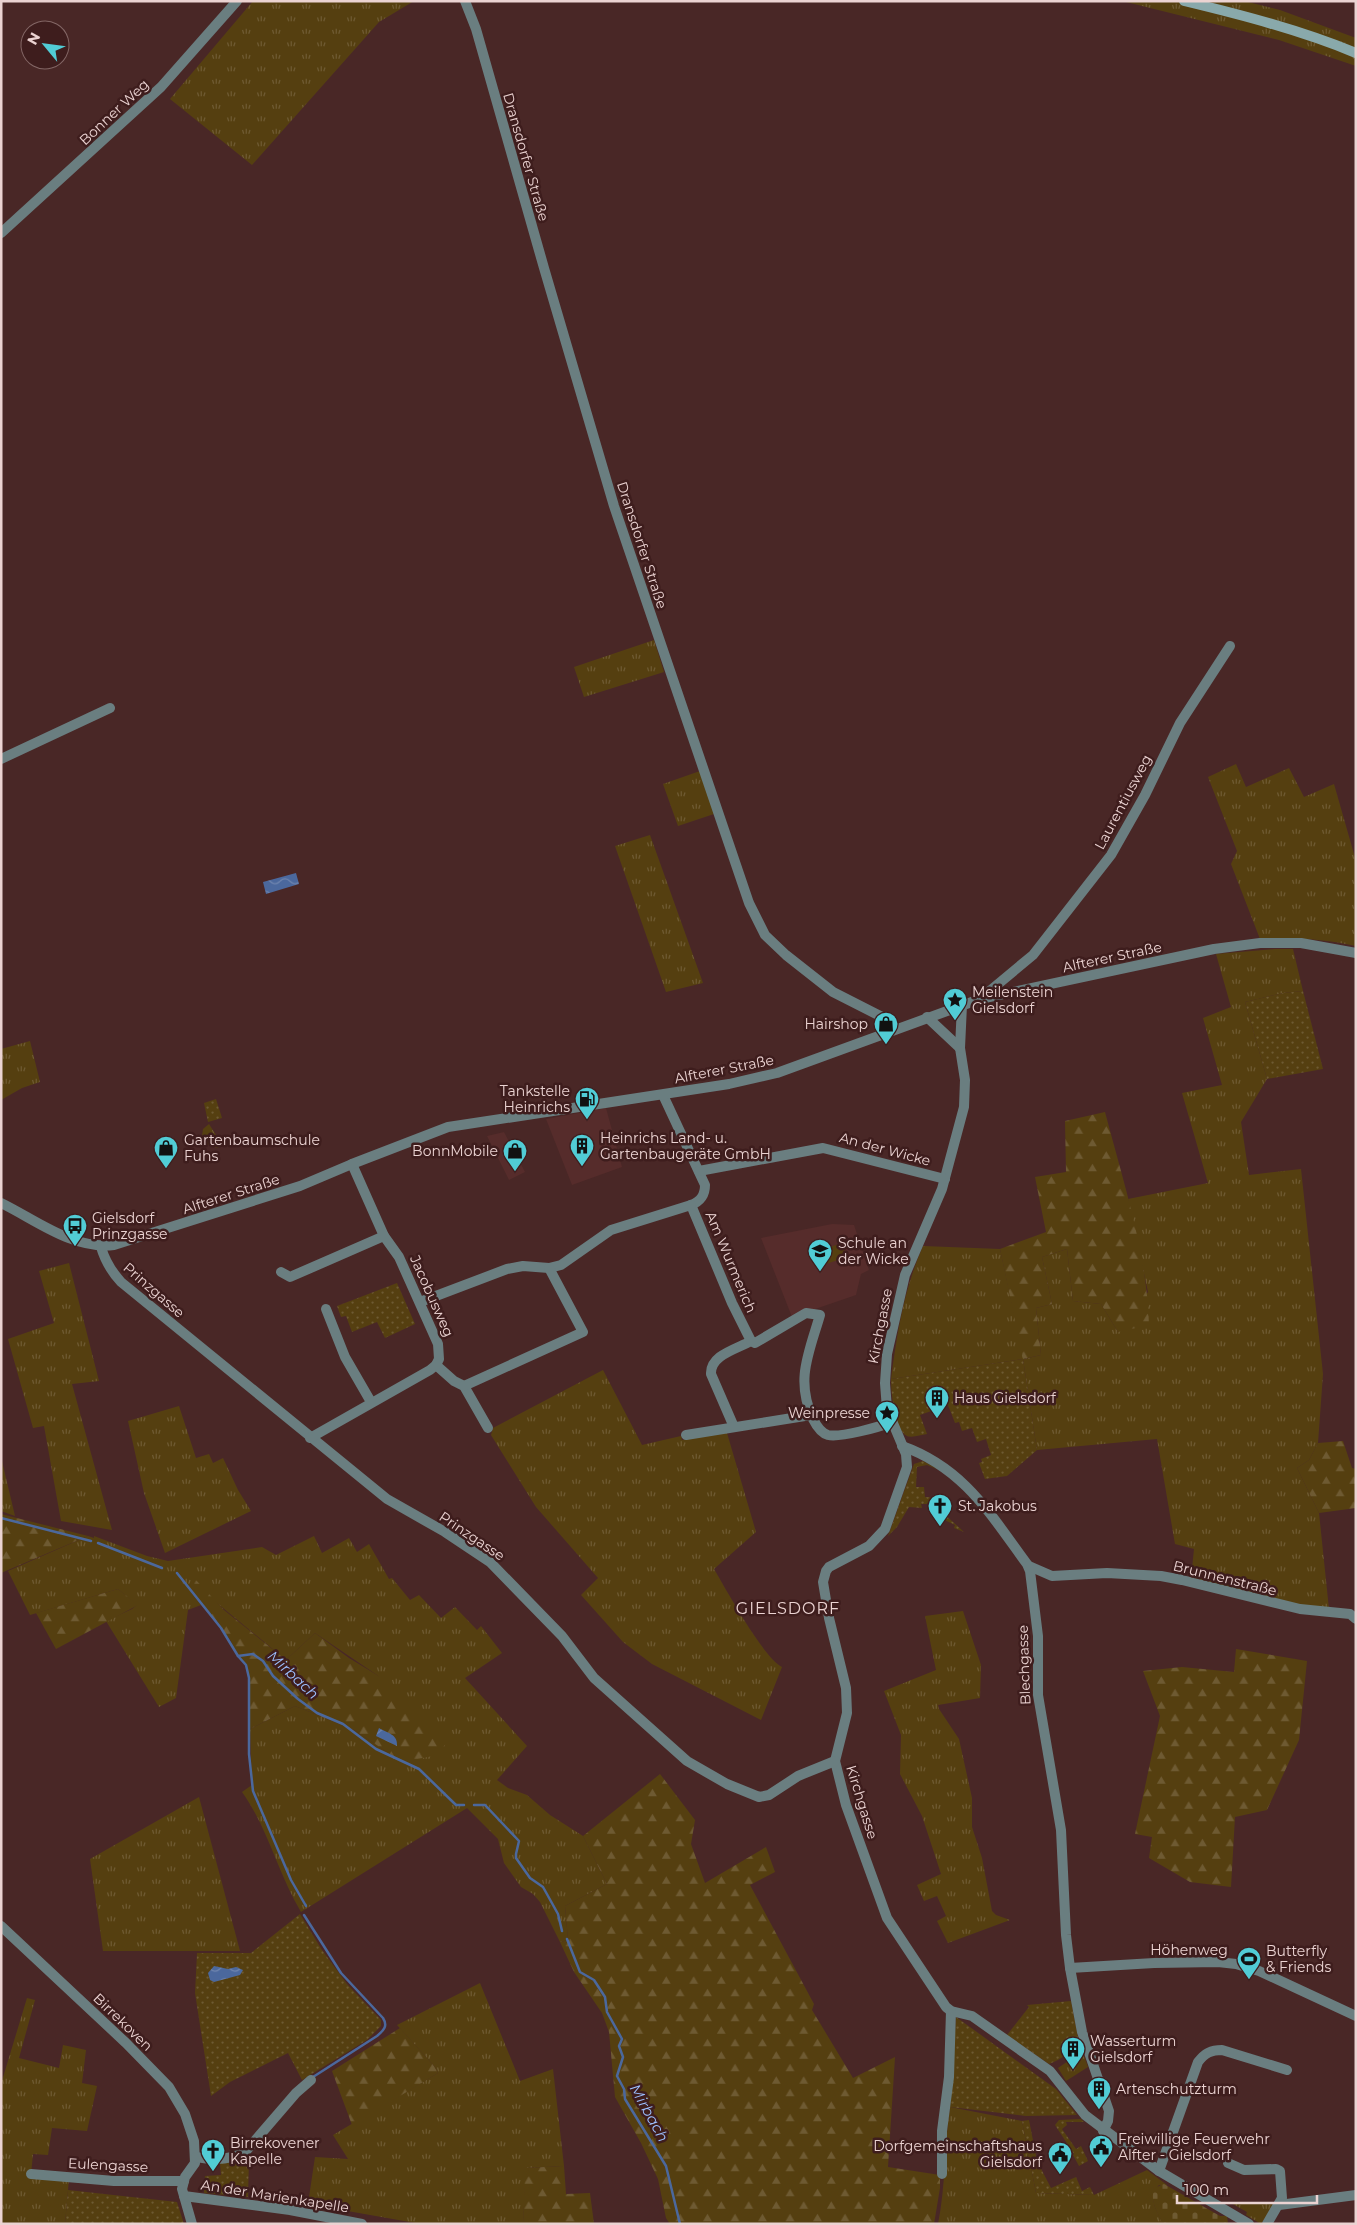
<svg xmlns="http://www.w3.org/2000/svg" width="1357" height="2225" viewBox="0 0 1357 2225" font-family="Montserrat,sans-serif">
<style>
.built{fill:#562c2b}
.grass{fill:url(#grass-tufts)}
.forest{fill:url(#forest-firs)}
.cemetery{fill:url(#cemetery-stones)}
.park{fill:url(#park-dots)}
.pitch{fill:#553f10}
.water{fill:url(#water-waves)}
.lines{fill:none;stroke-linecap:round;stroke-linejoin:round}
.stream{stroke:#4b689d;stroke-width:2.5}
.minor{stroke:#6a7e80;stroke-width:10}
.tertiary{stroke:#6a7e80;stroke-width:10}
.secondary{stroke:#89a9ab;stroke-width:10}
.labels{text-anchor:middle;stroke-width:5;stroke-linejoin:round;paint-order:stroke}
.street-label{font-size:14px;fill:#ebd3d2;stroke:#3e1d1d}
.poi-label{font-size:14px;fill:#ebd3d2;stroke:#3e1d1d;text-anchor:start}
.water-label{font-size:15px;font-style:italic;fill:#9cbffe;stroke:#3e1d1d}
.quarter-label{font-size:16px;letter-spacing:1px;fill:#ebd3d2;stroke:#3e1d1d}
</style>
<defs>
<pattern id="grass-tufts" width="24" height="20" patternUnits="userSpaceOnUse" patternTransform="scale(1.25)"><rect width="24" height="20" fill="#553f10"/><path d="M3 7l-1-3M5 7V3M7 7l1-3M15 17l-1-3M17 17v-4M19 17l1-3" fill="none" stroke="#6e5a32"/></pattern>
<pattern id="forest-firs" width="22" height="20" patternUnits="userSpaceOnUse" patternTransform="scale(1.25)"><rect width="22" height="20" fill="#553f10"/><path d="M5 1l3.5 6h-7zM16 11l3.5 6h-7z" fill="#6e5a32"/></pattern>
<pattern id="cemetery-stones" width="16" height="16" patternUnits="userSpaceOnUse" patternTransform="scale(1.25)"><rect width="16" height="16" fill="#553f10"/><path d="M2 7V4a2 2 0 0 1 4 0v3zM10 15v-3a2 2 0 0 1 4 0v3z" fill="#6e5a32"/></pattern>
<pattern id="park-dots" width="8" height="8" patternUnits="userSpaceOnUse" patternTransform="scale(1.25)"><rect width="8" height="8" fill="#553f10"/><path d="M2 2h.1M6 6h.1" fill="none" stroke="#6e5a32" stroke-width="1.8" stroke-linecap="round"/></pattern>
<pattern id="water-waves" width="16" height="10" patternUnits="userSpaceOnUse" patternTransform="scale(1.25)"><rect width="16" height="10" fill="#4b689d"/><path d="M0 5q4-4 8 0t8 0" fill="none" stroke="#6e84ae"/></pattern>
</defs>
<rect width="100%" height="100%" fill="#492726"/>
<g class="built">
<polygon points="606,1108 622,1167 572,1185 546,1119"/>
<polygon points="504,1132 525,1172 509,1180 487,1136"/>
<polygon points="832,1224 854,1225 869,1270 861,1274 856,1295 792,1317 761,1238"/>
</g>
<g class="grass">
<polygon points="253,1 414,1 379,22 252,165 170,99"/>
<polygon points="1122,1 1244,1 1280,10 1356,38 1356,66 1279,40"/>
<polygon points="654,640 664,672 584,697 574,667"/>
<path d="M1236,764L1246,787L1289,768L1304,797L1334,784L1356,861V946C1324,939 1293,937 1260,939L1231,864L1237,851L1208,777Z"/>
<polygon points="700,771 714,814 678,826 663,784"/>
<polygon points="650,835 703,983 666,992 615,846"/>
<path d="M1275,949H1293L1303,991L1283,993L1245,1002L1267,1079L1241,1122L1249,1175L1301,1169L1323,1374L1318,1443L1309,1460L1297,1468L1319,1513L1329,1609L1294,1605L1191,1579L1194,1549L1175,1544L1157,1439L1037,1450L1023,1359L891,1379C897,1333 904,1289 923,1246L1000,1249L1024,1359L1041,1355L1036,1308L1052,1304L1042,1257L1067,1249L1073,1301L1101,1304L1118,1332L1148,1292L1128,1199L1208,1183L1182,1093L1222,1085L1203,1018L1231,1007L1216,954Z"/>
<polygon points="30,1041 40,1082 22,1088 1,1100 1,1049"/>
<polygon points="209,1124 216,1135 219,1147 217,1148 211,1145 201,1144 203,1129"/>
<polygon points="69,1263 99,1381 72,1384 112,1530 61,1521 44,1426 33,1428 8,1339 54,1323 39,1271"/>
<path d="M603,1370L642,1445L681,1436L682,1440L727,1433L756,1532L714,1569C727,1591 763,1657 782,1667L761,1720L652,1664L623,1642L581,1595L598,1578L536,1507L491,1435L493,1428Z"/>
<polygon points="179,1406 196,1458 209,1454 213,1463 223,1458 238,1490 251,1511 165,1553 144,1493 128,1421"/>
<polygon points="1,1457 15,1516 1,1511"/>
<path d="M88,1536L94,1538V1536L147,1556L168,1561L262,1547L276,1555L314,1536L322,1553L349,1538L357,1552L369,1544L389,1579L392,1578L410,1600L419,1595L441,1618L455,1607L477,1630L481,1626L502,1653L465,1678L527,1746L497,1780L508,1788L527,1795L550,1815L583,1836L607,1884L565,1906L568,1940L560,1942L540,1902L533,1894L521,1887L504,1863L498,1839L467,1808L301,1912C278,1874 268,1828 242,1792L252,1785L250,1729L295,1706L354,1730L402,1762L385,1685L377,1675L315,1633L286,1660L212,1599L192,1594L201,1605L188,1610L176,1698L159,1707L106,1621L132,1609L137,1605L118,1589L30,1615L8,1571Z"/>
<polygon points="963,1611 981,1665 980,1698 938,1705 939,1709 959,1739 972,1798 972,1827 982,1858 992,1911 996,1915 1010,1920 948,1943 937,1921 946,1916 937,1896 924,1901 917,1885 941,1874 922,1816 900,1774 901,1735 884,1691 936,1670 925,1616"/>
<polygon points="199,1797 240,1951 103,1951 90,1859"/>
<polygon points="480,1983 520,2081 553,2069 564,2166 526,2168 523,2224 421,2224 308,2204 315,2157 348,2159 333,2135 438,2073 435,2067 397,2025"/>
<polygon points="27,1998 35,2000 19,2058 59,2068 63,2045 86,2050 82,2083 97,2086 87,2131 52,2128 48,2155 33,2154 31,2174 69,2179 65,2224 1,2224 1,2084"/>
<polygon points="1080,2053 1084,2056 1088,2067 1066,2081 1058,2068"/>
<path d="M950,2107L1022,2121L1036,2193L1094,2195L1147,2170L1167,2185H1159C1147,2198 1157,2211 1163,2224H938C946,2185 944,2146 950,2107Z"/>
<polygon points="1232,2202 1273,2202 1275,2204 1261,2224 1246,2215 1247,2212 1231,2203"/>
</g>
<g class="forest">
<path d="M1105,1112C1123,1181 1147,1253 1149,1325L1118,1332L1101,1304L1073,1301L1067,1249L1042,1257L1052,1304L1036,1308L1041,1355L1023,1359L1000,1249L1046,1232L1035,1177L1066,1172L1065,1121Z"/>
<polygon points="1343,1441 1352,1468 1356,1469 1356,1508 1319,1513 1297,1468 1309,1460 1318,1443"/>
<polygon points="1,1514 88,1536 1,1573"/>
<polygon points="195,1579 224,1610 286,1660 315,1633 349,1658 377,1675 447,1743 433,1756 402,1762 354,1730 295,1706 250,1729 249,1678 246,1665 233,1648 231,1641 221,1628 192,1594 188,1585"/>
<polygon points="118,1589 138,1605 56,1649 36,1613"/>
<polygon points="1236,1649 1307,1661 1299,1740 1267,1810 1235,1817 1231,1887 1190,1882 1149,1858 1152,1837 1135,1834 1160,1716 1143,1671 1182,1667 1234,1672"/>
<polygon points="660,1774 695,1820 691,1844 705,1883 766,1847 775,1872 750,1885 814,2004 812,2010 853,2078 895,2057 888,2167 940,2175 940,2188 934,2224 670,2224 666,2218 658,2179 641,2143 615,2097 609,2032 602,2013 574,1972 560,1942 568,1940 565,1906 607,1884 583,1836"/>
<polygon points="400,2028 435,2067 438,2073 352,2125 332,2071"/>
<polygon points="564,2166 566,2194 590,2193 594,2224 523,2224 525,2168"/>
</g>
<path class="cemetery" d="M1164,2184L1220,2216H1227L1228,2224H1163C1157,2212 1143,2189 1164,2184Z"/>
<g class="park">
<polygon points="1303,991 1323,1069 1267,1079 1245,1002 1283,993"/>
<polygon points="216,1099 222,1118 208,1122 204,1103"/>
<polygon points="397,1283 415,1324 385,1338 377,1322 352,1332 346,1316 341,1317 337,1306"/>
<path d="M1023,1359L1037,1450L1007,1476L985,1479L979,1463L982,1462L981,1459L991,1455L986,1439L977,1442L972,1428L962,1431L959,1422L955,1423L948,1405L920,1415L927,1434C921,1435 912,1438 907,1436C894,1430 891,1391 891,1379Z"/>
<polygon points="923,1461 939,1470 927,1465 917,1467 916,1487 924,1487 925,1497 944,1498 942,1512 964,1532 954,1528 955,1525 932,1514 936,1505 935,1501 931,1500 927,1504 921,1504 922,1508 909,1507 897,1527 888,1536 914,1464"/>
<polygon points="300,1914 322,1950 347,1984 381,2020 381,2026 367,2040 302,2080 288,2053 230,2082 211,2096 195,1993 197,1953 251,1953"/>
<path d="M1071,2001L1078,2037C1074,2051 1062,2059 1049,2064L1007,2035L1029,2007L1027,2005Z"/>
<polygon points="956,2017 1056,2089 1077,2115 1026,2116 950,2107"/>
<polygon points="1081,2119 1084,2122 1066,2122 1067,2125 1062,2129 1076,2149 1081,2146 1088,2161 1079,2166 1073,2155 1074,2154 1055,2125 1059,2120"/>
<polygon points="1029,2120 1037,2161 1051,2188 1076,2177 1082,2191 1090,2187 1094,2195 1036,2193 1022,2121"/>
<polygon points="249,2160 248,2197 204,2193 205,2176 221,2175 220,2163"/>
<polygon points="68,2190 177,2202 184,2224 65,2224"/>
</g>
<polygon class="pitch" points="842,1243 847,1257 823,1265 818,1251"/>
<g class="water">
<polygon points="296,873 299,884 266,894 263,882"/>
<path d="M379,1728C387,1733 398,1734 397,1746L376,1736Z"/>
<polygon points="214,1966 228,1969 236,1967 243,1970 240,1975 214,1982 210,1980 208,1973"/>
</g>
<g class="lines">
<g class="stream">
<polyline points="1,1518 91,1541"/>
<polyline points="98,1543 162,1568"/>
<polyline points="177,1573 221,1628 238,1656 253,1654 263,1661 273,1676 298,1699 317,1713 343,1724 376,1749 419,1769 456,1805 464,1805"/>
<polyline points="238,1656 246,1665 249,1678 249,1754 253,1791 291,1880 306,1906"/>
<polyline points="474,1805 485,1805 519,1841 516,1854 516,1858 530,1878 543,1887 558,1914 562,1931"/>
<path d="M304,1915L341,1973L383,2018C388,2026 384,2030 377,2036L313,2077"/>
<polyline points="567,1939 580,1972 594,1980 605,1997 607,2012 622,2039 619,2046 623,2057 617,2076 624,2089 625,2099 666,2166 680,2224"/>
</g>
<g class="minor">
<polyline points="465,1 476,29 544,268 614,506 749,903 765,935 786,955 833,992 888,1020 896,1029"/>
<polyline points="1,759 110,708"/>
<polyline points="980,999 1033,955 1111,855 1145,795 1180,723 1230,646"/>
<polyline points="962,1005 960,1048 965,1080 964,1107 942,1189 905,1275 887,1354 885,1383 887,1409 906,1454 907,1467 885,1529 869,1546 829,1567 826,1571 823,1582 829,1618 846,1688 847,1713 835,1761 846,1805 887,1918 946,2007 951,2011 972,2016 1050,2071 1085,2115 1159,2171 1249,2224"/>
<polyline points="927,1017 960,1048"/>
<path d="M663,1095L705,1185C705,1195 701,1201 691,1205L732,1303L751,1341C737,1349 710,1355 711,1374L734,1427"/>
<polyline points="699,1171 823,1148 945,1179"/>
<path d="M101,1247C105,1261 111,1271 121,1282L387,1499L445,1532L490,1562L562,1636L594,1678L687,1761L727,1784L759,1797L769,1795L798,1776L835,1761"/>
<polyline points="281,1272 290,1277 384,1236"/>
<polyline points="420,1302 507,1269 523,1266 549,1268 561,1265 611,1230 691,1205"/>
<polyline points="326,1309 345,1357 371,1402"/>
<path d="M751,1341L755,1343L806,1313L820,1315C809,1353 795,1380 813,1419C816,1425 821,1433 828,1435C840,1438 879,1427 892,1422"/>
<polyline points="436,1365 454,1381 464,1386 488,1428"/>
<polyline points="464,1386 583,1332 549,1268"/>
<polyline points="686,1435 811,1415"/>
<polyline points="310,1438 430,1370 436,1365 439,1359 438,1344 399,1257 384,1236 352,1164"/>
<path d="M902,1446C964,1468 990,1514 1027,1564L1030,1571L1038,1636V1695L1061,1830L1066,1935L1070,1968L1082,2032L1109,2111L1108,2121L1103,2131"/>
<polyline points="1029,1566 1052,1576 1107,1573 1161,1576 1182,1580 1300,1609 1350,1614 1356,1619"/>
<polyline points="1,1926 126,2043 169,2087 185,2114 194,2141 195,2163 185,2177 182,2189 192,2224"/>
<polyline points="1070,1968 1154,1963 1218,1962 1236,1964 1259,1971 1356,2016"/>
<path d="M196,2157C212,2160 232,2160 246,2151L296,2093L311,2080"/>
<polyline points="1228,2163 1244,2170 1276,2169 1280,2171 1282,2198 1267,2224"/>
<path d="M1159,2171L1198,2062C1205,2053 1211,2050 1222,2050L1287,2070"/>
<polyline points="31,2174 114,2181 184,2181"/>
<polyline points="942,2174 942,2131 949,2077 951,2011"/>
<polyline points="184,2196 290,2210 362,2224"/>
<polyline points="1279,2205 1356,2195"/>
</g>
<g class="tertiary">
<polyline points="1,233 161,87 237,1"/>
<path d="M1,1203C36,1220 73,1250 114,1245L300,1186L352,1164L448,1127L729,1084L777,1073L980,999L1214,949L1260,943H1301L1356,953"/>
</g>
<path class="secondary" d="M1184,1C1242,15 1300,30 1356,53"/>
</g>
<defs>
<symbol id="sight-pin" viewBox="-11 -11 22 30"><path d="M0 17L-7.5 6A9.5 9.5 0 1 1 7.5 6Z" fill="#51ccd5" stroke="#3e1d1d"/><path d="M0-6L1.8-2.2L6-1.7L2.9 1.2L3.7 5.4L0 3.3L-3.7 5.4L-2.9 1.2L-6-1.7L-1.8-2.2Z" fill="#111"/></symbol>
<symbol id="shop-pin" viewBox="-11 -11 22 30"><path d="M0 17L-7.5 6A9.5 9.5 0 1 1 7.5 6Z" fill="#51ccd5" stroke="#3e1d1d"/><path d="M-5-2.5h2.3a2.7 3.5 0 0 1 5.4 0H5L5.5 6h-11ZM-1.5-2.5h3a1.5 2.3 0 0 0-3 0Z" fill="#111"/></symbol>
<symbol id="fuel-pin" viewBox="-11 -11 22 30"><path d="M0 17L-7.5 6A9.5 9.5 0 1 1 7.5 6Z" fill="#51ccd5" stroke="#3e1d1d"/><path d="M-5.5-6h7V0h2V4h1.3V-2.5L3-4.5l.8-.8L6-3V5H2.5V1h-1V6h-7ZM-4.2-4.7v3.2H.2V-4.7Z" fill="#111"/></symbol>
<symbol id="building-pin" viewBox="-11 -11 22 30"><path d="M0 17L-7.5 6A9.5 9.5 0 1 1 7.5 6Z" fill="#51ccd5" stroke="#3e1d1d"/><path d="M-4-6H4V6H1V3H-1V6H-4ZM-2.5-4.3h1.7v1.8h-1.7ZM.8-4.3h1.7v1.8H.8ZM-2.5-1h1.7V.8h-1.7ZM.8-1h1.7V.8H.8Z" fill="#111"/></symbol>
<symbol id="bus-pin" viewBox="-11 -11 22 30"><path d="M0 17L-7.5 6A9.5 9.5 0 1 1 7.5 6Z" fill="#51ccd5" stroke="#3e1d1d"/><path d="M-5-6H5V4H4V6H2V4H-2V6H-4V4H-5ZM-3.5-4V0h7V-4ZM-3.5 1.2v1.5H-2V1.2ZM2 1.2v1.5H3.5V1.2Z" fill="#111"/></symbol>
<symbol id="school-pin" viewBox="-11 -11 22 30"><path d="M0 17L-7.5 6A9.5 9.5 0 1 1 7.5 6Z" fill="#51ccd5" stroke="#3e1d1d"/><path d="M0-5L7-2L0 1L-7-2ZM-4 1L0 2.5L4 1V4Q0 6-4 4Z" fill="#111"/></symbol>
<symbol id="church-pin" viewBox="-11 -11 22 30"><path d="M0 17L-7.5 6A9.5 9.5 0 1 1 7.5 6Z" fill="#51ccd5" stroke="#3e1d1d"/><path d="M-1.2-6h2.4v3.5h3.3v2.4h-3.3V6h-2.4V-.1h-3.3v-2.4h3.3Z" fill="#111"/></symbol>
<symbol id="stadium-pin" viewBox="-11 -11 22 30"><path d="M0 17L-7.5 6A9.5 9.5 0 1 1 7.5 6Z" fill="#51ccd5" stroke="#3e1d1d"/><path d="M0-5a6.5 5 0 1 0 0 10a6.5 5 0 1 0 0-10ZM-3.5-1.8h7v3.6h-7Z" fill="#111"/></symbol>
<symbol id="civic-pin" viewBox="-11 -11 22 30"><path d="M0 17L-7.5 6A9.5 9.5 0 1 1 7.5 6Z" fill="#51ccd5" stroke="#3e1d1d"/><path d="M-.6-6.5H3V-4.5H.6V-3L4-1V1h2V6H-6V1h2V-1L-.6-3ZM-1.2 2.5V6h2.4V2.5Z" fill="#111"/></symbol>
</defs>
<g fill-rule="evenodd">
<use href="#sight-pin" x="941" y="986" width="28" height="38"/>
<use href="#shop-pin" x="872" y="1010" width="28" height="38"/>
<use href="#fuel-pin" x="573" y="1085" width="28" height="38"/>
<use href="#building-pin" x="568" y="1132" width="28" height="38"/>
<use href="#shop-pin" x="152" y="1134" width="28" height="38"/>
<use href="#shop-pin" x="501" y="1137" width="28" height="38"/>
<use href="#bus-pin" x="61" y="1212" width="28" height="38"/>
<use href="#school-pin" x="806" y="1237" width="28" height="38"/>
<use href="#building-pin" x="923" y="1384" width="28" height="38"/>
<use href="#sight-pin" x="873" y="1399" width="28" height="38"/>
<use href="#church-pin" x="926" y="1492" width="28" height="38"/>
<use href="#stadium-pin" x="1235" y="1945" width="28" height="38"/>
<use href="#building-pin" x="1059" y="2035" width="28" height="38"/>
<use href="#building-pin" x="1085" y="2075" width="28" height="38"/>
<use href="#civic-pin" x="1087" y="2133" width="28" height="38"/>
<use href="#church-pin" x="199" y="2137" width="28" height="38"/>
<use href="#civic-pin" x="1046" y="2140" width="28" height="38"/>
</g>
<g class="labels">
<g class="street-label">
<text transform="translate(114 112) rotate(-43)" y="5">Bonner Weg</text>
<text transform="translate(526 157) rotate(74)" y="5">Dransdorfer Straße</text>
<text transform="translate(642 545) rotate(72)" y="5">Dransdorfer Straße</text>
<text transform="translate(1123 802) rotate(-62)" y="5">Laurentiusweg</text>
<text transform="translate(1112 957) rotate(-12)" y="5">Alfterer Straße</text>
<text transform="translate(724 1069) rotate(-11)" y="5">Alfterer Straße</text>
<text transform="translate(885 1149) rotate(15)" y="5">An der Wicke</text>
<text transform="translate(231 1194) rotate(-18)" y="5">Alfterer Straße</text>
<text transform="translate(731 1262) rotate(67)" y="5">Am Wurmerich</text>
<text transform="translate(154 1290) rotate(41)" y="5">Prinzgasse</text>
<text transform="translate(432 1296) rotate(66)" y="5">Jacobusweg</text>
<text transform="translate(880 1326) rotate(-79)" y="5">Kirchgasse</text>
<text transform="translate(472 1536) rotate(34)" y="5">Prinzgasse</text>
<text transform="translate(1225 1578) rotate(14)" y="5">Brunnenstraße</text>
<text transform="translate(1024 1665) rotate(-92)" y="5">Blechgasse</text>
<text transform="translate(862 1802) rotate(73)" y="5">Kirchgasse</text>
<text x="1189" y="1955">Höhenweg</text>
<text transform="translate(123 2022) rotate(44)" y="5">Birrekoven</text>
<text transform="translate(108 2165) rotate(3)" y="5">Eulengasse</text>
<text transform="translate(275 2196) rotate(9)" y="5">An der Marienkapelle</text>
</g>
<g class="poi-label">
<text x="972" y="997">Meilenstein<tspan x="972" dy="16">Gielsdorf</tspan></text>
<text x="868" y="1029" text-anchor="end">Hairshop</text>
<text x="570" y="1096" text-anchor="end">Tankstelle<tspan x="570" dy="16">Heinrichs</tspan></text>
<text x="600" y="1143">Heinrichs Land- u.<tspan x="600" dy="16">Gartenbaugeräte GmbH</tspan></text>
<text x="184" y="1145">Gartenbaumschule<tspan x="184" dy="16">Fuhs</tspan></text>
<text x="498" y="1156" text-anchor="end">BonnMobile</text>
<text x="92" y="1223">Gielsdorf<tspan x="92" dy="16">Prinzgasse</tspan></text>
<text x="838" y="1248">Schule an<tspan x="838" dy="16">der Wicke</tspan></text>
<text x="954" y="1403">Haus Gielsdorf</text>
<text x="870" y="1418" text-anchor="end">Weinpresse</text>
<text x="958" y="1511">St. Jakobus</text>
<text x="1266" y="1956">Butterfly<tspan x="1266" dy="16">&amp; Friends</tspan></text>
<text x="1090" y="2046">Wasserturm<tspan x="1090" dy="16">Gielsdorf</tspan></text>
<text x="1116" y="2094">Artenschutzturm</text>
<text x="1118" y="2144">Freiwillige Feuerwehr<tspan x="1118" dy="16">Alfter - Gielsdorf</tspan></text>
<text x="230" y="2148">Birrekovener<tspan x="230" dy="16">Kapelle</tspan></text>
<text x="1042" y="2151" text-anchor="end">Dorfgemeinschaftshaus<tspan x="1042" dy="16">Gielsdorf</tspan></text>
</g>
<g class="water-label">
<text transform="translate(293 1675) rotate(43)" y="5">Mirbach</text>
<text transform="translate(649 2113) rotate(61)" y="5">Mirbach</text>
</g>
<g class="quarter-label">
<text x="788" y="1614">GIELSDORF</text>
</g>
</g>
<rect width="1357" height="2225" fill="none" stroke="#ebd3d2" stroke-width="5"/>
<g transform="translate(45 45) rotate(299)"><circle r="24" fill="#3e1d1d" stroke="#836665"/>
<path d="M0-4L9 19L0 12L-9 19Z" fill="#51ccd5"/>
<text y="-8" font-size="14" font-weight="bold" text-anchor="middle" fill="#ebd3d2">N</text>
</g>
<path d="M1177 2195v8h140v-8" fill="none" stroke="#ebd3d2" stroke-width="2.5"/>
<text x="1184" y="2195" font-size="15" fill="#ebd3d2" stroke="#3e1d1d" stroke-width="4" paint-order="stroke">100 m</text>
</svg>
